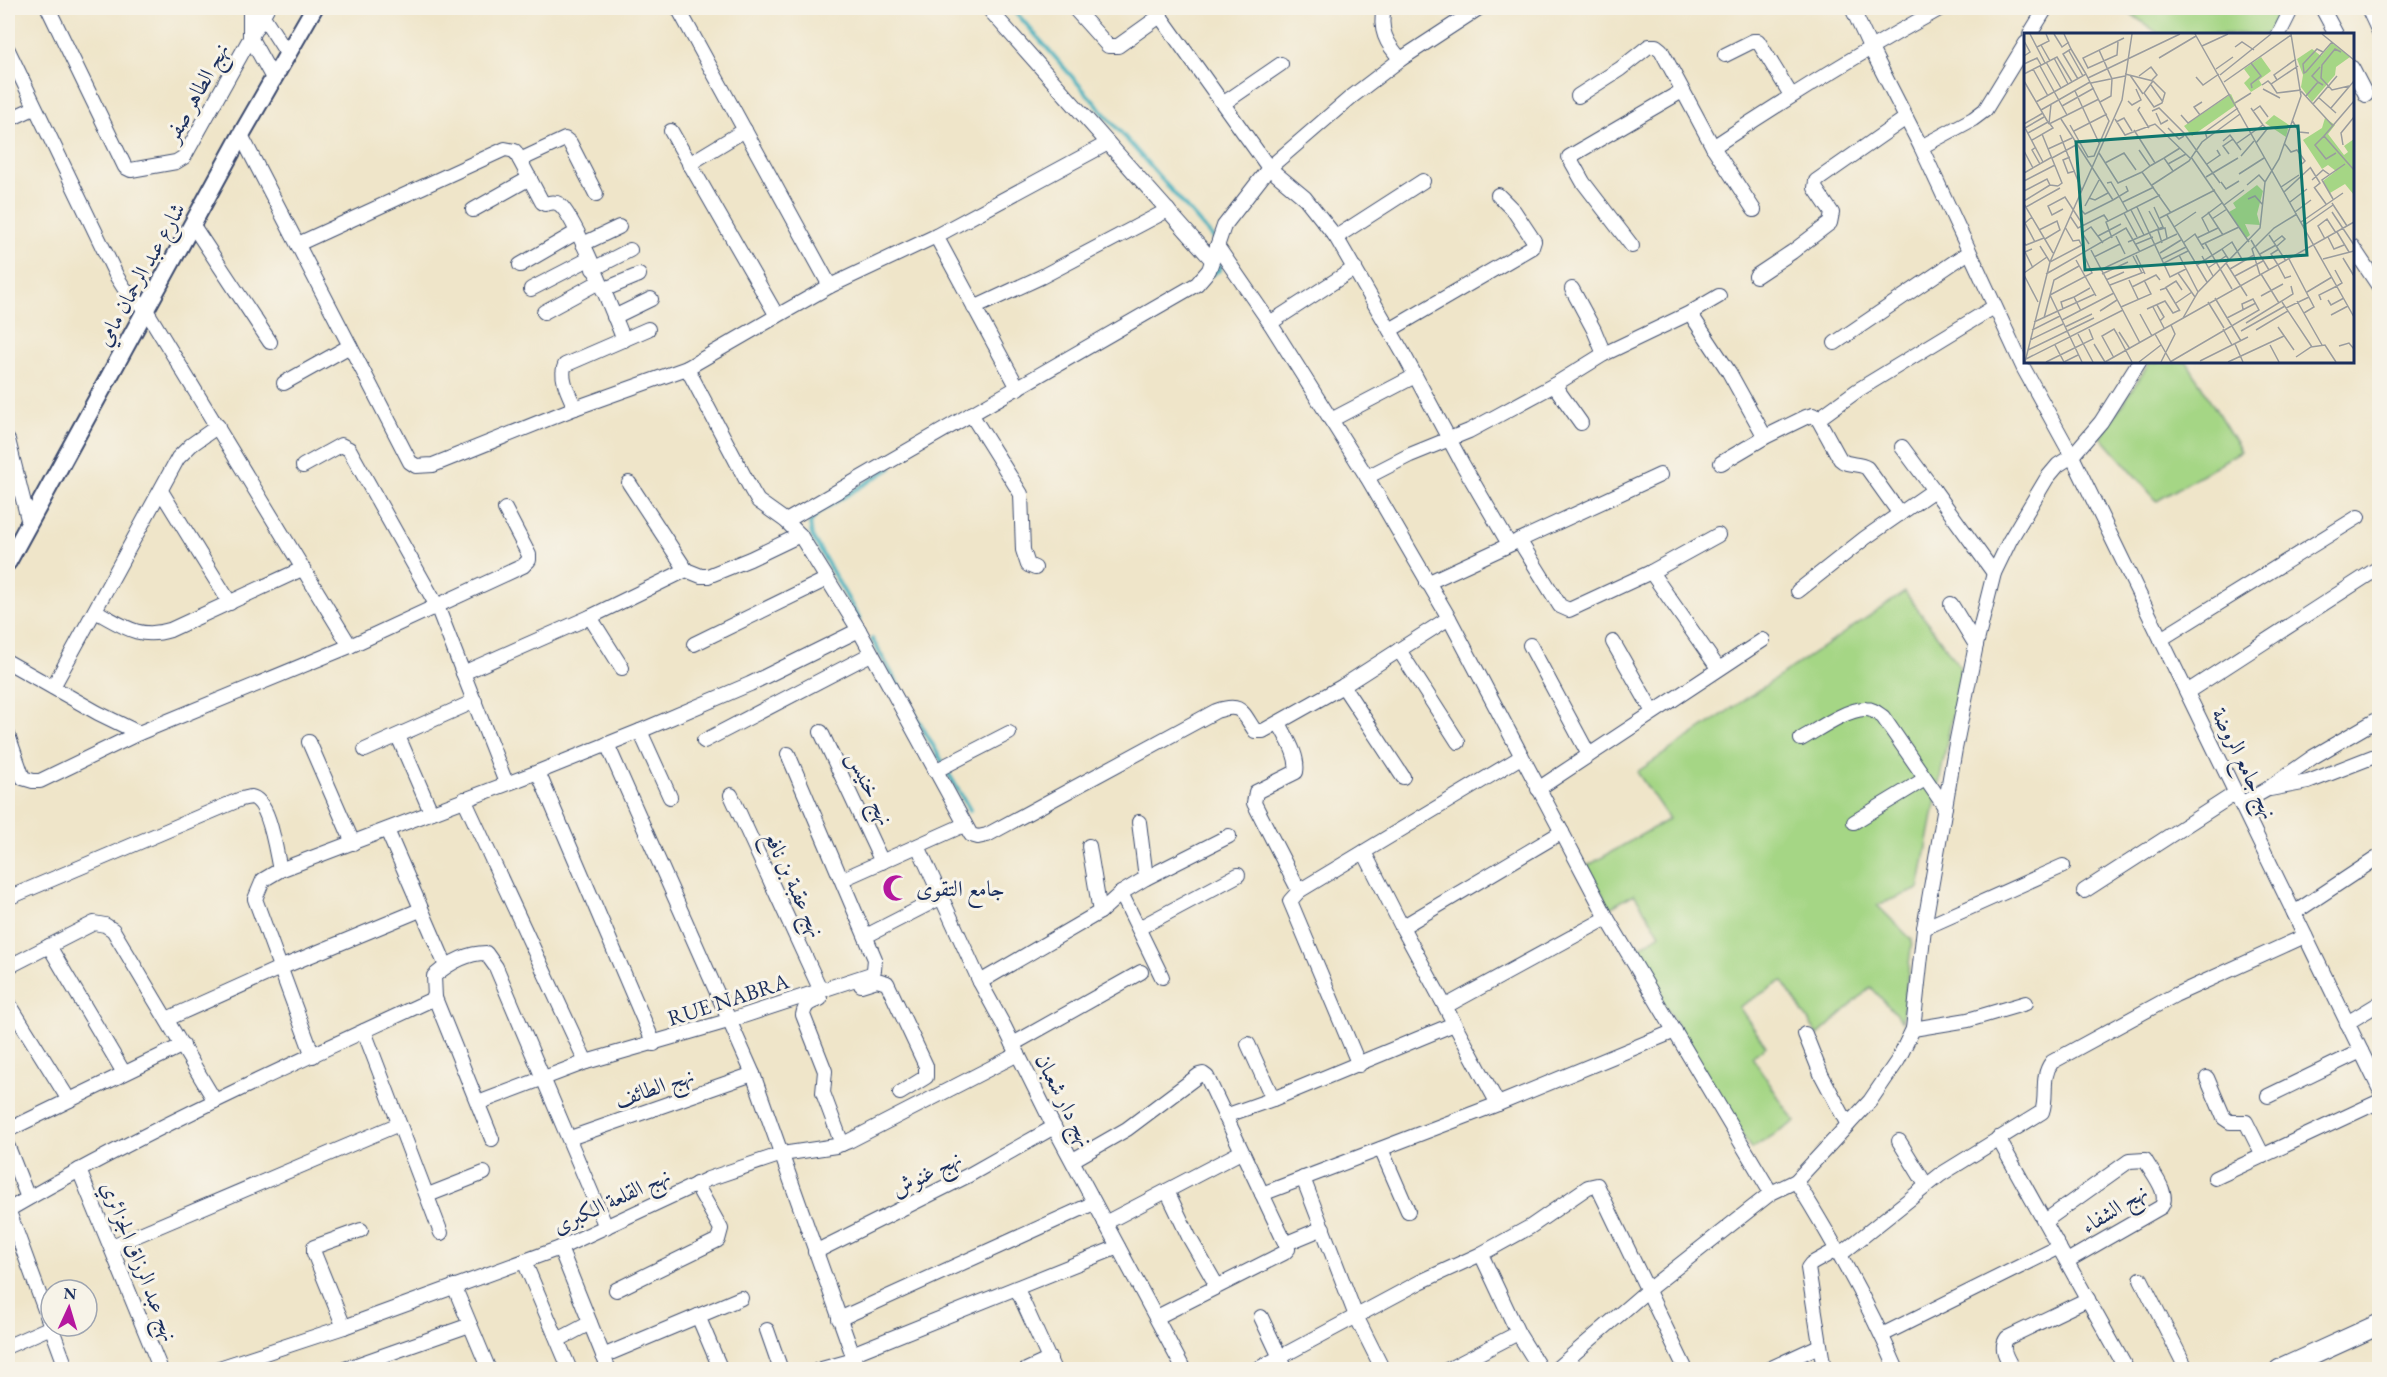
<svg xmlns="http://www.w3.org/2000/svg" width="2387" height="1377" viewBox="0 0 2387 1377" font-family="'EB Garamond',Amiri,serif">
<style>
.green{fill:#a5d685;stroke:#608272;stroke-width:1.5}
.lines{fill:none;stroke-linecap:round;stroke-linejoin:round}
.stream{stroke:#40afbd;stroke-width:4}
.minor-casing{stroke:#3b4a6e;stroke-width:16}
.tertiary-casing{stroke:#3b4a6e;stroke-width:20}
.secondary-casing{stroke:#3b4a6e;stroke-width:22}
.minor{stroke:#fff;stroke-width:14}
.tertiary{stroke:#fff;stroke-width:16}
.secondary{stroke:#fff;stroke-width:20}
.labels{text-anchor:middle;stroke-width:6;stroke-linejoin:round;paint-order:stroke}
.street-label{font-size:22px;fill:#1b2f5e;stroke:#f7f3e8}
.poi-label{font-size:22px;fill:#1b2f5e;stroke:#f7f3e8;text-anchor:start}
.inset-road{fill:none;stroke:#9a9c9e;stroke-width:1.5}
.view{fill:#0f766e;fill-opacity:0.15;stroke:#0f766e;stroke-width:3}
.inset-edge{fill:none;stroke:#1b2f5e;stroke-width:3}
</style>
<rect width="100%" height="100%" fill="#f7f3e8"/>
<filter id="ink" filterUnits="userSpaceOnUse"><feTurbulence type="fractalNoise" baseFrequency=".0167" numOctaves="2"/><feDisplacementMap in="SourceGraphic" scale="12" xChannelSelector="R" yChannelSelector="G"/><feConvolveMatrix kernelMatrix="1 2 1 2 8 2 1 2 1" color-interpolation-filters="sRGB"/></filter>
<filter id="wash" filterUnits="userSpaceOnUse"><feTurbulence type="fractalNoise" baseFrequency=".008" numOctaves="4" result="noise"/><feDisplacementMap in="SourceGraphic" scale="24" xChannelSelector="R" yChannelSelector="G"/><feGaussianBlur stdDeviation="1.35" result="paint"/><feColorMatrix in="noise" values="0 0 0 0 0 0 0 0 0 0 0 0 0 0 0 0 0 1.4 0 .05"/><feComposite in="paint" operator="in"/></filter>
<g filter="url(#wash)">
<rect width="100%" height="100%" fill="#efe5c9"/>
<g class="green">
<polygon points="2123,8 2282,8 2271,34 2159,34"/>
<polygon points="2150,362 2187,362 2241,451 2157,501 2101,437"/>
<polygon points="1905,592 1961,668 1919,889 1877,905 1912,940 1902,1021 1871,987 1818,1035 1782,981 1739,1007 1766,1046 1752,1057 1795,1122 1751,1149 1633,952 1660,934 1634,894 1610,908 1587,866 1669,819 1637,772"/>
</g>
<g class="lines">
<g class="stream">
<polyline points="1012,8 1212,237 1215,242"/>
<polyline points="1211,275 1219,270 1220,257"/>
<polyline points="860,620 812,536 810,523 819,512 891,468"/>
<polyline points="872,639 943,763"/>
<polyline points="946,769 970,810"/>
</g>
</g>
</g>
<g filter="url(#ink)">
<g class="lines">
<defs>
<g id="minor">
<polyline points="48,8 125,167 131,170 176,162 184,157 267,8"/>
<polyline points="250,8 250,37 274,80"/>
<polyline points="678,8 830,286"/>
<polyline points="988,8 1212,260"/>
<polyline points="1074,8 1108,46 1118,46 1160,16 1162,9"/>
<path d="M1384,8C1379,29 1386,44 1401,59"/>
<polyline points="1852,8 1870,47 1921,147 2024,369 2072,456 2380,1090"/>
<polyline points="2322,8 2336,34"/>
<polyline points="2368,8 2380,34"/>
<polyline points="258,12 263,16 288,55"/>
<polyline points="1160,16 1269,168 1305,198 1336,237 1403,353 1463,465 1509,544"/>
<polyline points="2030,34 2046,8"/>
<polyline points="2279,34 2292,8"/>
<polyline points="8,50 117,277 124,288 146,310 350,646"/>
<polyline points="1725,55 1753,41 1758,41 1791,95"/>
<polyline points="2352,68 2366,95"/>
<polyline points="1578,96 1620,69 1649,46 1656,46 1661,50 1713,147 1754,210"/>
<polyline points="1224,103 1281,64"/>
<polyline points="8,120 34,108"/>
<polyline points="671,131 777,316 687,368"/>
<path d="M241,135L410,462L416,466L433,465L575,408L687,368L752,491L758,501L786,521L800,535L859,630L971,835L978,837L987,835L1216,711C1242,702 1242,712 1255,731H1263L1343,686L1449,618"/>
<path d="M1713,147C1788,97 1863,51 1941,8"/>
<polyline points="1921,147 1973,119 1985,110 2026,43"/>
<polyline points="520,160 565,139 570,143 596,194"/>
<polyline points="689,164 745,130"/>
<polyline points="473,210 530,178"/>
<polyline points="192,224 270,342"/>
<polyline points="936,236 1108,143"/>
<polyline points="1336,237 1423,181"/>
<path d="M298,244L505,149L515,151L542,202L545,204C550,203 554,201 559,204C575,215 614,316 624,340"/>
<polyline points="583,244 619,227"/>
<polyline points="1217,246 1270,323 1367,477 1449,618 1607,918 1771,1193"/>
<polyline points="1632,246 1583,182 1569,157 1682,91"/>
<polyline points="2352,246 2380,288"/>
<polyline points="520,265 577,232"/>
<polyline points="593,269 630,250"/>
<polyline points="1756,276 1792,252 1830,223 1832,213 1815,188 1816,181 1906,118"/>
<polyline points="531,289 589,259"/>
<polyline points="1572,289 1594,330 1604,354"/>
<polyline points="603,290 639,275"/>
<polyline points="974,308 1041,277 1168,210"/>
<polyline points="544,312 599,282"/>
<polyline points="1690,313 1729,372 1765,437"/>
<polyline points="777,316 830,286 936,236 1018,388"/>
<polyline points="614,317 651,299"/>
<polyline points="1270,323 1355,268"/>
<polyline points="1390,330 1532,247 1534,241 1514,211 1498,195"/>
<polyline points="1835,343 1969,252"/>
<polyline points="284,383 350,346"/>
<polyline points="1554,385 1581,423"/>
<path d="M575,408C570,396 559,378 565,365L648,329"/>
<polyline points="971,414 1021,494 1023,550 1028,565 1035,568"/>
<path d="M1818,419L1840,459C1848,467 1858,462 1867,468L1900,514"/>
<polyline points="1331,420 1415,376"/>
<polyline points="8,440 29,523"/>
<polyline points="1902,447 1934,490"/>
<polyline points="1721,463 1765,437 1806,417 1813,415 1818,419 1858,390 1994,307"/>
<polyline points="303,466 341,445 349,449 437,606 506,783"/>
<polyline points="1367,477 1410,455 1469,431 1497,416 1554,385 1604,354 1690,313 1719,296"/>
<polyline points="629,483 686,570"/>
<polyline points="161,491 230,603"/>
<polyline points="786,521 1197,284 1209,270 1224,226 1269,168 1350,98 1401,59 1479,8"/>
<polyline points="1519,540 1560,606 1569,610 1651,572 1718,535"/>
<polyline points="1651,572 1718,668"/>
<polyline points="1427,583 1660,475"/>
<polyline points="1798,591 1865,538 1934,490 1994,573"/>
<polyline points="1951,604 1976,645"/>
<path d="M95,611C122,625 138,640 170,630L302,569"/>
<polyline points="590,617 622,668"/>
<polyline points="2161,639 2358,517"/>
<polyline points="1613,642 1653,712"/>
<polyline points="694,644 825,580"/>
<polyline points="1530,645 1589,755"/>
<polyline points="1399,650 1458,742"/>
<polyline points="8,662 98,713 139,733"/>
<polyline points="463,673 590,617 686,570 701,576 708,576 750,559 800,535"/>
<polyline points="1343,686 1403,777"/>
<polyline points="53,687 178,458 191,445 218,426"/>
<polyline points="2187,692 2380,567"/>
<path d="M1279,723C1286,737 1299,756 1296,772L1256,792L1254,803L1299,891"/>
<polyline points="640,731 670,797"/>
<polyline points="821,732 882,862"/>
<polyline points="8,735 23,778 33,781 40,781 139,733 350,646 523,566 529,560 529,555 505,509"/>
<polyline points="398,736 431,812"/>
<path d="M1801,739C1817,730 1848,708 1866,709C1873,709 1877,713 1883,717L1945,807"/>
<polyline points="704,741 871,654"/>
<polyline points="309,742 353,843"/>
<polyline points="607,744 753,1074 858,1370"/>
<polyline points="365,750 475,701"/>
<polyline points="935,771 1009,733"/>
<polyline points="538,772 654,1044"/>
<polyline points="1538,789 1763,640"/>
<polyline points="2270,789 2308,782 2380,754"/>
<polyline points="731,795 821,991"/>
<polyline points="464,799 586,1062"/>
<polyline points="2241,804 2266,790 2313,757 2380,718"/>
<polyline points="1139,822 1146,878"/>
<polyline points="1854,822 1925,779"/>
<polyline points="387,830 446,966"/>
<polyline points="918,846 980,982 1004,1026 1054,1127 1184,1370"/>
<polyline points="1089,846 1100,912"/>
<polyline points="1364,852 1402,927 1498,1104"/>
<polyline points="843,879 964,825"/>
<polyline points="2084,891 2236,793"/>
<polyline points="1121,893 1162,977"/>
<path d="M8,898L241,799C242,799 250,797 251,797C270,800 276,853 280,870"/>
<polyline points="2294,913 2380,856"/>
<polyline points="1402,927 1562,832"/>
<polyline points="1139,928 1238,875"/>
<polyline points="1924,928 2063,866"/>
<polyline points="866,936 940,898"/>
<polyline points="49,946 124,1073"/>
<polyline points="8,967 94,923 105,925 113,930 215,1101"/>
<polyline points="980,982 1100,912 1121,893 1146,878 1229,836"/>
<polyline points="861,985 877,980 887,983 926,1066 926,1077 900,1093"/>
<path d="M820,999C810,1002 805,1004 803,1015L825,1071L823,1093L842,1144"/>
<polyline points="8,1002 69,1100"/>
<polyline points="1446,1006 1607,918"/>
<polyline points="167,1019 280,968 420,910"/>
<polyline points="2347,1023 2380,1003"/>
<polyline points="1913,1029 1968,1020 2026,1003"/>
<polyline points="364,1031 441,1233"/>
<polyline points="1805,1034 1821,1074 1848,1125"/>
<polyline points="1013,1044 1141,972"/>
<polyline points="1248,1044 1273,1099"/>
<polyline points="313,1056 255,899 263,880 280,870 538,772 640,731 750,684 859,630"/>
<polyline points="1359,1065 1290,901 1299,891 1521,757"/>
<polyline points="2207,1078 2224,1118 2230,1122 2246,1122 2263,1156"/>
<polyline points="2268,1096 2361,1051"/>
<polyline points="478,1103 586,1062 728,1021 871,974 874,970 875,959 788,754"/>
<polyline points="1225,1116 1273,1099 1454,1024"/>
<polyline points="8,1130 183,1045"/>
<polyline points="570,1138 753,1074"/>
<polyline points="1998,1138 2127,1370"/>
<path d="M492,1139L435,998L434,976C448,964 467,953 486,953L496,967L606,1227"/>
<polyline points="1899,1141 1926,1185"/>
<polyline points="8,1147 28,1198"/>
<polyline points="1381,1149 1408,1211"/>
<polyline points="1073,1160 1127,1129 1199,1075 1203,1074 1207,1077 1288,1249 1284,1253 1157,1317"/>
<polyline points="79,1170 161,1370"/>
<polyline points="1303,1178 1356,1316 1383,1370"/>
<polyline points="2215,1178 2380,1101"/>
<path d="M1796,1181C1834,1242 1869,1304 1897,1370"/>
<polyline points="1167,1191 1189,1237 1217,1286"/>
<polyline points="1262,1194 1498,1104 1675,1031"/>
<polyline points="428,1195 484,1173"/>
<polyline points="8,1209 67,1370"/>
<path d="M8,1210C145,1130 291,1065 435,998"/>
<path d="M2045,1221L2129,1161L2145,1160C2152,1173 2171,1194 2161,1207L2067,1261"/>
<polyline points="1105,1223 1241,1152"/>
<polyline points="1287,1243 1323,1228"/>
<polyline points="112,1246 399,1124"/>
<polyline points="560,1248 609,1370"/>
<polyline points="815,1252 969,1175 1054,1127"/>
<polyline points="1481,1254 1530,1227 1588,1187 1597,1185 1686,1370"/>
<path d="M1841,1254L1940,1175L2042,1112C2048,1096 2040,1077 2052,1062L2175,995L2305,936"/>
<polyline points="524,1261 570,1370"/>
<polyline points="2141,1279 2187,1370"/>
<polyline points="454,1286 489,1370"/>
<polyline points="1017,1289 1054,1370"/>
<polyline points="616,1290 718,1240 721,1229 696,1184"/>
<polyline points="698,1316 721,1370"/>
<polyline points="1261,1317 1286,1370"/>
<polyline points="839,1319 1094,1203"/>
<polyline points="344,1327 314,1253 314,1247 361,1230"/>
<polyline points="767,1330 781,1370"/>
<polyline points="1882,1335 2059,1247"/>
<polyline points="558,1340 590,1323"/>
<polyline points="8,1346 51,1327"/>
<polyline points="852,1354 1118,1247"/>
<polyline points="603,1356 741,1298"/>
<polyline points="213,1370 344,1327 560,1248 708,1179 782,1154 836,1146 849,1141 1018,1054"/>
<polyline points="342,1370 470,1325"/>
<polyline points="818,1370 854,1360"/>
<polyline points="1026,1370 1050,1359"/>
<polyline points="1256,1370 1420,1282 1481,1254 1518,1333 1541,1370"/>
<polyline points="1447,1370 1518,1333"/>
<polyline points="1555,1370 1649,1289 1771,1193 1796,1181 1870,1101 1898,1060 1913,1029 1924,928 1955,749 1976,645 1994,573 2010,540 2047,478 2058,465 2072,456 2101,422 2139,362"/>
<polyline points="1767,1370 1819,1346"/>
<polyline points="1824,1370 1808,1268 1811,1264 1838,1249"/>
<path d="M2013,1370C2008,1359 1999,1349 2007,1338L2088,1299"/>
</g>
<polyline id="tertiary" points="8,562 241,135 314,8"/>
<polyline id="secondary" points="2279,1370 2380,1324"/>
</defs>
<use href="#minor" class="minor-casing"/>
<use href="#tertiary" class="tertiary-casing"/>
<use href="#secondary" class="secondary-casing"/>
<use href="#minor" class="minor"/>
<use href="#tertiary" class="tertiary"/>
<use href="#secondary" class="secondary"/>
</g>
</g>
<defs>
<symbol id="mosque-bare" viewBox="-9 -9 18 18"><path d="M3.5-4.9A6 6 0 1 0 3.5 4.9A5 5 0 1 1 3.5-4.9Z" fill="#b5179e" stroke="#f7f3e8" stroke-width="2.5" paint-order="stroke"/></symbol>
</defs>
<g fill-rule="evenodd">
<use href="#mosque-bare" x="877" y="869" width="38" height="38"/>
</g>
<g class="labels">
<g class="street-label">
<text transform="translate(196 92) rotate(-61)" y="8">نهج الطاهر صفر</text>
<text transform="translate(140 274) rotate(-61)" y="8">شارع عبد الرحمان مامي</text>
<text transform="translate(2245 763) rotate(64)" y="8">نهج جامع الروضة</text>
<text transform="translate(871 788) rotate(65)" y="8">نهج خنيس</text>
<text transform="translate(795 884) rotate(65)" y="8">نهج عقبة بن نافع</text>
<text transform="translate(728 999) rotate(-18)" y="8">RUE NABRA</text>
<text transform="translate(654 1087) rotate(-19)" y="8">نهج الطائف</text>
<text transform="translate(1065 1100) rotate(63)" y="8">نهج دار شعبان</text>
<text transform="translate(926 1173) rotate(-27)" y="8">نهج غنوش</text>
<text transform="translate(611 1200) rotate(-25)" y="8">نهج القلعة الكبرى</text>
<text transform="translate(2114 1208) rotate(-32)" y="8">نهج الشفاء</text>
<text transform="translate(140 1261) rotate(68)" y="8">نهج عبد الرزاق الجزائري</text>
</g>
<g class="poi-label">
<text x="916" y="896">جامع التقوى</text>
</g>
</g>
<g transform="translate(2024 33)">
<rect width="330" height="330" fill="#efe5c9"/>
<path d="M308,10L326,24L312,34L311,42L288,69L277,54L279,42L273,26L288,16L297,23ZM237,24L247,38L235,47L238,52L227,59L220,50L226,44L220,36ZM207,61L212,72L168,103L160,93ZM250,82L265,92L262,104L241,90ZM301,85L311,92L304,101L320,122L324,119L320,113L330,106V162L321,151L306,160L299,148L312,138L304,132L298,136L279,107L298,95ZM233,152L239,158L233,181L236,192L221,191L226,202L222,205L205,179L212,175L209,170Z" fill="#a5d685"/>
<path class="inset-road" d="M6,1L21,30M30,1L38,14L45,9M40,1L47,16L39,21L54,46M171,1L330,284M298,1L330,27M0,8L6,19L0,23M94,9L93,22L64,35L59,25L100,5M17,12L26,28M178,13L204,1M13,14L25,8L22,1M211,14L218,9L230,17M47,16L62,41M75,17L88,46L87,63L76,69M45,18L59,43M299,19L293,16L279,31L280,40L282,39L308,9M317,19L311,16L298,32L297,45L308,57L325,53M30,25L44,51M135,25L172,3M22,29L37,55M227,30L237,43L227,51L228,55M0,31L13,25L17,32M16,33L43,82M9,36L24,63M192,36L209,24M0,41L33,24L48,49M101,41L129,48L120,60L130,74L138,70L141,60L129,48M106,42L119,61M196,42L247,1M115,43L127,34L133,42L128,47M172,44L179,52L195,41M64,45L156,1M253,47L250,42L272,26M0,48L25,91M200,49L267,2M294,49L288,43L296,34M67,50L101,43M247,51L253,60L277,57M127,52L139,69M238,52L244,48L247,51L274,33M239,56L256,65M51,58L75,110M277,58L309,93M282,63L294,49L299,52M294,64L312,80M104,68L108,72L117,67L112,56M330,68L300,103L330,137M12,69L62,41L85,88L70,123L64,124L46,92M211,70L227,60M289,71L313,43M38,73L70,55M116,74L114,77L125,95M227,75L239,92M307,75L330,48M17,77L66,49M128,78L135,75L160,100L196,150M229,78L236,73L244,84M132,80L137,91L144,87M157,82L164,90L206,61M176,82L170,74L178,69M37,86L89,167M91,86L101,102L131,91L166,125M268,87L275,99L285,100M92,89L100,85L108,98M0,91L19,80M25,91L75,66M25,91L27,71M0,93L19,129M1,95L20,84M144,95L155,106L160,103M110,97L131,130M50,98L83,81M4,100L24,89M18,101L38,150L34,153M36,102L58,158M300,103L291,112L302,126L312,120M183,105L181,99L214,75M8,107L29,95L26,91M199,108L206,102L217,117M260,110L267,119L273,117L281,128L278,131M212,111L239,92L243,96L232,110M319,112L317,100L330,84M12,114L8,117L16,131M24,116L48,105M115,117L126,133L118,139M0,118L9,135M75,120L94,150L118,139L147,180M205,121L199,113L209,106M217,123L230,108M46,124L39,127L44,140L51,138M167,124L225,209M28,125L52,112M140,125L156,115M81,130L100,120L112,137M144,131L162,121M183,131L196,122L193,117M126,133L140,125L149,138M286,134L296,150L290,155M0,140L28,124M215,141L240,125M182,144L214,125M288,147L299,137L306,142M0,148L31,132M197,149L202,156L215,148M83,150L87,149L104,179M128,152L165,128L178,109L216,81M223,152L235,142L241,149M257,154L275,142M290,154L302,171M0,158L23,146L26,152L34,153M260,159L286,135M65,165L71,167L84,160M224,166L231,163L238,171M309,166L298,147L321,131M0,168L26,152M99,169L130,154M266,169L283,156M308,170L323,193M0,171L29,220M200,172L220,157M61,173L75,147M2,174L36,155M113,174L146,244L162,236M39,176L28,182L24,173L41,164L59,192M57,177L61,181L89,167L104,158L102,153M107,177L120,202M125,178L135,196M184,179L199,202M271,179L287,167M308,179L330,212M100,180L113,204M143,182L183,249M46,183L54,195L80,182L84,188M8,184L1,190L11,209M136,185L191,157M188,186L203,176M277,189L319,160M279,193L309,172M41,194L49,208L55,207L58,213M150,194L172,179M15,197L33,188L36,197L21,206M185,199L178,185L198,170M313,199L325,219M245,202L262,228M74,203L97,191M92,203L101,221M304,204L310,216L320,212M88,205L82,189L136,162M173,205L194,195M301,206L294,193L303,186L312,200M227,207L245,237M104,209L139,194L130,174M250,209L258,203L261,206L253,213M0,210L2,212L20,205M138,210L134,197L141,195L143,205M159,210L171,201L180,216M181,210L208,256M65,211L58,200L67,194L79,210M112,211L129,204M177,212L215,194M16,213L26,229L58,212M231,213L228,216L236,242M231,214L250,195L273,181M8,216L1,219L9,235M198,216L208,209L219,228M67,217L116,310M136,220L157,207M236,221L252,212M112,222L121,241M155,222L174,259M109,223L118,240M178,223L189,243M70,224L96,211M319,225L330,243M138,226L162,214M265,226L290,274L280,280M299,226L330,218M52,227L72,263M140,230L164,218M202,230L223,263M173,232L198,216L205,227M254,232L247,221L255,216M254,232L261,245L267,243M184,235L202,223M206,236L230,222M76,237L153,201M311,237L318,250L313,253M0,240L23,224M154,240L171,264M22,241L102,195L116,219M78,241L104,229M237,241L255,270M0,242L14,269M211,243L239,228M82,247L100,239M105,247L114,266M86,252L120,239M108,254L132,242L136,247M141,255L152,248L158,257M136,257L142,255L156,278M283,259L308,244M26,262L58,329M26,262L68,240L60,222M237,263L259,251M191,265L217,308M297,267L295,262L313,253M304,267L307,272L320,265M273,268L298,312M184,269L200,295M258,269L288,314M152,270L168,259M133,272L140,284L136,288M97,274L127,261L120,247M129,274L140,295M262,275L285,264M39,276L37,269L50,264M123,276L141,268L149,280L156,277M57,278L50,264L66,255M76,278L93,267M116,281L128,303M307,282L324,273M20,285L30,247L55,233M159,285L174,259L236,195L241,149L255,126L277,63L267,1M203,285L232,270M38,287L90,260M10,289L71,261M222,290L269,261L267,253M41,294L68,281M254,294L270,317M199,296L208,312M8,297L36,283M232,297L264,278M217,298L261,273M95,299L106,316M54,301L69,329M93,301L108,329M131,301L147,329M6,307L39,291M70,311L81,329M211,311L219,329M31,312L40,329L54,322M246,312L255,329M315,313L325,310L330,316M4,317L70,285M272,324L287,314L301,312L312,329M90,325L78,303L90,296L93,301M2,326L99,277M176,328L224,304M1,329L26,229L98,67L108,1M22,329L69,306L65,296M81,329L330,189M115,329L137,312M137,329L151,301L147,292M146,329L235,277L229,266L218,271L219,276M204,329L260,303"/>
<path class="view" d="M274,93L283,222L61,237L52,109Z"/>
<rect width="330" height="330" class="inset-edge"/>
</g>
<rect width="2387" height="1377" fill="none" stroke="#f7f3e8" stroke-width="30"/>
<g transform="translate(69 1308) rotate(4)"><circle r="28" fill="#f7f3e8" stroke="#9fa5b1" stroke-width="1.5"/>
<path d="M0-4.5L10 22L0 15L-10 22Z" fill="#b5179e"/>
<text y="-9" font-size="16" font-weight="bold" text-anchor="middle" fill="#1b2f5e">N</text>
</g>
</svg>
